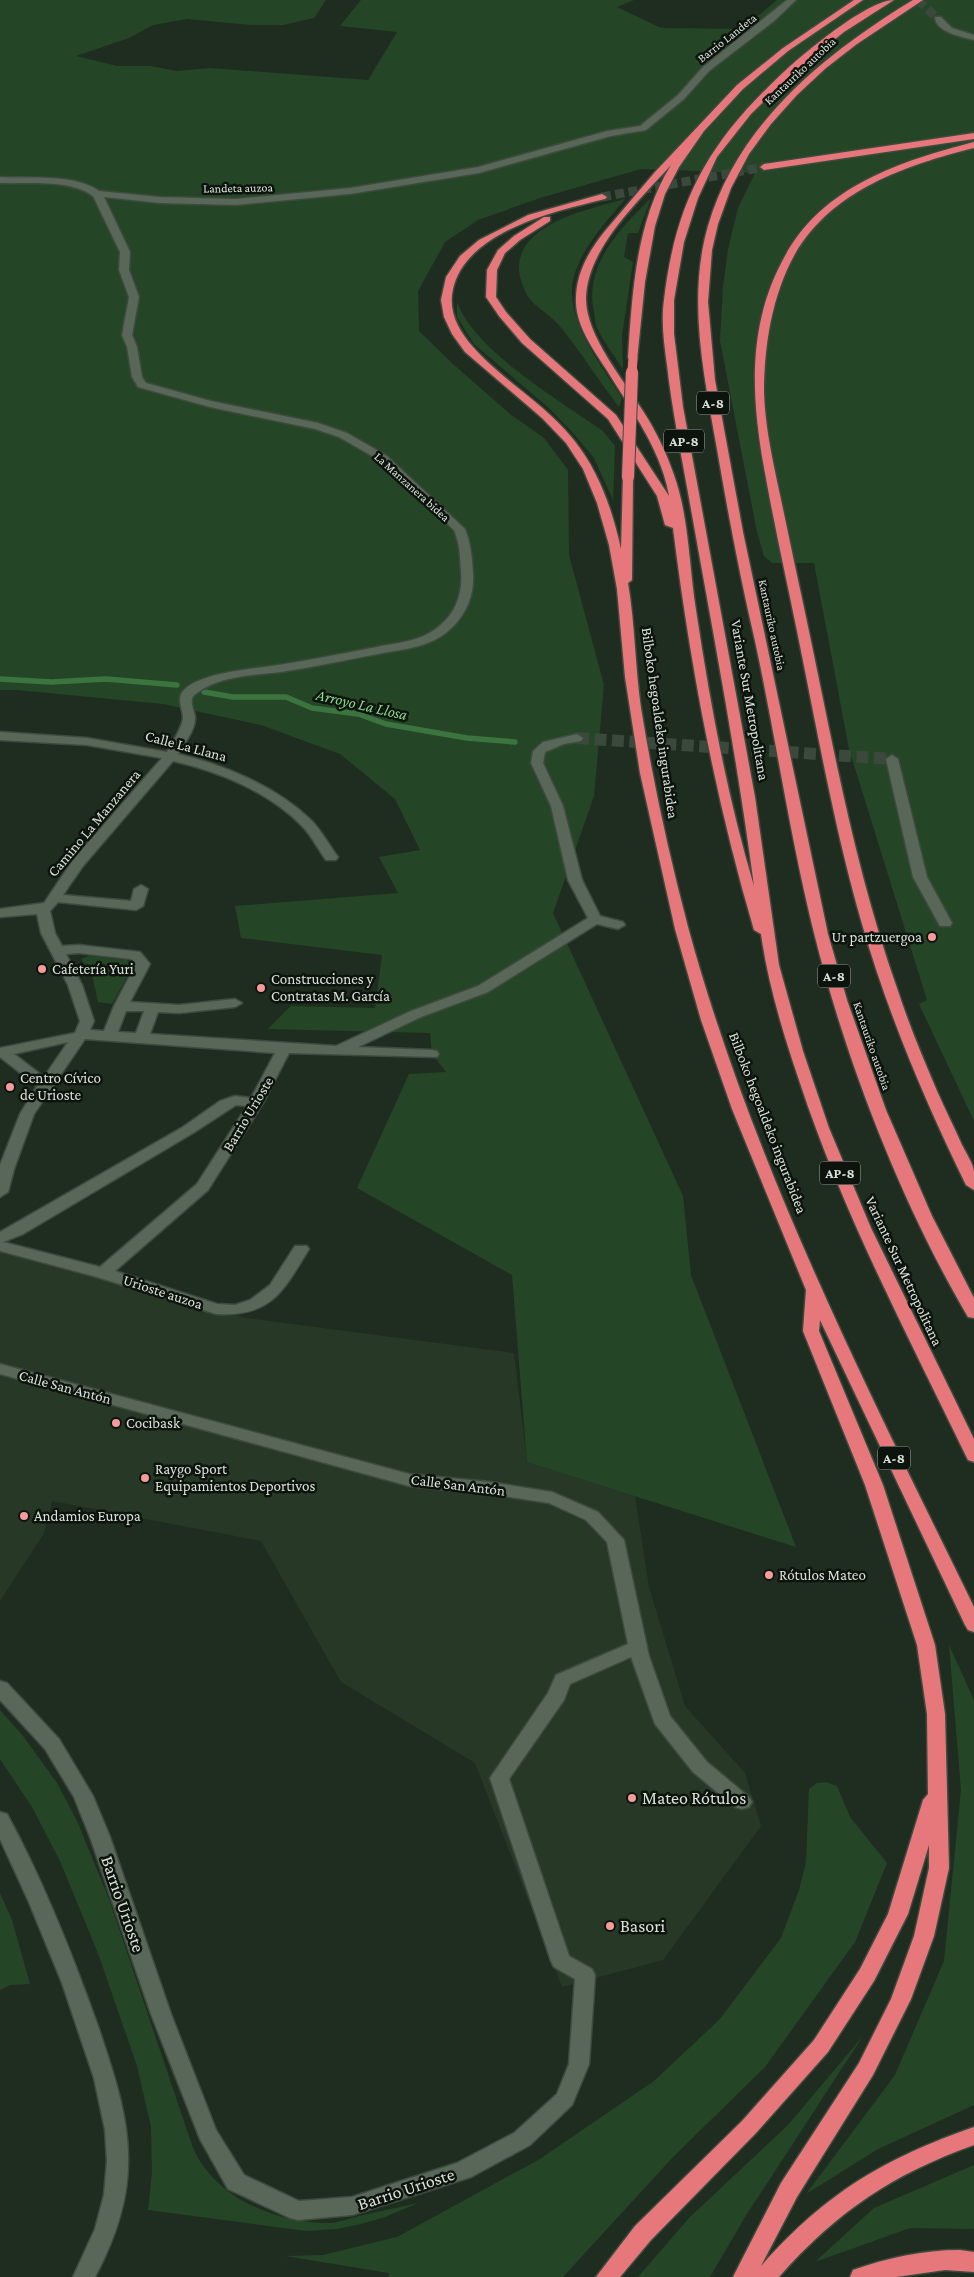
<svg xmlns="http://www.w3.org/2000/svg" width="974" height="2277" viewBox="0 0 974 2277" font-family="'Crimson Pro',serif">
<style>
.built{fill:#273827}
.green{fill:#244626}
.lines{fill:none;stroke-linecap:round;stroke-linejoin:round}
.stream{stroke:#3c743f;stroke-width:5.5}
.minor-tunnel-far1{stroke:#3b483c;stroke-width:9;stroke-dasharray:9 4.5;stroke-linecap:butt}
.minor-tunnel{stroke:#3b483c;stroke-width:12;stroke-dasharray:12 5.5;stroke-linecap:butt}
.motorway-tunnel{stroke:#3b483c;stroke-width:9;stroke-dasharray:9 4.5;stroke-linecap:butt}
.minor-casing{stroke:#3f4a3f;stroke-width:3}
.tertiary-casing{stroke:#3f4a3f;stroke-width:3}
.motorway-casing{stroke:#3f4a3f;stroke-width:3}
.minor{fill:#586758;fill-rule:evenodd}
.tertiary{fill:#586758;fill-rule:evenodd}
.motorway{fill:#e6787b;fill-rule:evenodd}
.motorway-bridge-far1-casing{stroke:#3f4a3f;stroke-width:10;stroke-linecap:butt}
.motorway-bridge-casing{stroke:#3f4a3f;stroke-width:14;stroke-linecap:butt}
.motorway-bridge-far1{stroke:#e6787b;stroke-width:9}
.motorway-bridge{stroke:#e6787b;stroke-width:12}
.poi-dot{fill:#f59b9b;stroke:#0d130d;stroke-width:2}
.labels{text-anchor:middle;stroke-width:5;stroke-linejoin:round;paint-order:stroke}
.far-street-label{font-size:12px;fill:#d9e1d9;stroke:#0d130d}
.shield{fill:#0d130d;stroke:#9ca39c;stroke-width:1}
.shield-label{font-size:14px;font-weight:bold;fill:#d9e1d9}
.street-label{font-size:15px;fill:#d9e1d9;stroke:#0d130d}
.poi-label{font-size:15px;fill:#d9e1d9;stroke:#0d130d;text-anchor:start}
.water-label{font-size:16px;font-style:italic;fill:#8bd98d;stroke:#0d130d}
.near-poi-label{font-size:18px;fill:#d9e1d9;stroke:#0d130d;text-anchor:start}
.near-street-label{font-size:18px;fill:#d9e1d9;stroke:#0d130d}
</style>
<rect width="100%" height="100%" fill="#1f2d20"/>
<polygon class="built" points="0,1252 247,1318 514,1353 527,1462 635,1496 649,1587 685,1706 745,1773 761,1826 663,1960 562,1987 475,1763 341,1682 261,1541 52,1501 44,1533 0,1601"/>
<g class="green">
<polygon points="0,0 326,0 314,18 283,25 251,25 187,19 153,25 129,38 76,56 117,66 150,66 177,71 210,68 368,80 397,32 340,26 361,0 634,0 617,7 661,28 742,29 777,0 974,0 974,1121 919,1004 927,1000 849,749 814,563 772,563 764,556 757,532 720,341 723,287 728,249 738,208 755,173 641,169 540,198 478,220 445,242 418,291 419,331 453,364 510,414 544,438 568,470 569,555 604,685 594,796 553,913 683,1196 691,1275 796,1547 527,1462 512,1275 357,1188 409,1074 446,1072 432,1054 430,1033 268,1029 291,1006 375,1008 382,955 241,938 235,906 398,893 379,857 420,850 395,799 340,754 261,725 163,704 17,690 0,690"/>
<path d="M651,198L638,233H628L624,257L633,262L622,336L623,369C615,357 605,344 598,330C595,325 595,318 594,312C584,264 620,229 651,198Z"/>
<path d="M625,199C606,222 583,246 574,276C562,315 602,367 622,398L619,407C598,380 580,350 558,324C549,314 537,308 529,298C524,291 520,279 519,270C517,223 590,209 625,199Z"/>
<path d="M457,302C475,351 560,401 603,431L615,446L613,500L594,458L574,434L550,409L474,344L457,317Z"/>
<polygon points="89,956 127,960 133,966 112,1004 98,1002 92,974 81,959"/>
<polygon points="949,1645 974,1700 974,2105 878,2149 806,2194 895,2075 944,1961 961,1790"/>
<path d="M0,1710L23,1736L57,1783L77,1821L109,1899L193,2148C215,2198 276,2223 329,2223C339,2223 349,2218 359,2216C379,2212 398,2207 418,2203L385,2217L361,2224L337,2229L306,2231L148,2210L152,2172L151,2127L137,2066L99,1956L60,1861L32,1807L0,1759Z"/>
<polygon points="826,1782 837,1786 850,1817 887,1863 855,1942 765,2067 673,2157 563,2277 388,2277 389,2273 285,2256 323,2255 397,2237 540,2159 654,2081 720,2019 781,1938 799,1890 806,1862 809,1789 817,1783"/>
<polygon points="0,1893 12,1920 30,1984 10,1985 0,1990"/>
<polygon points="863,2036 745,2217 710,2277 638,2277 689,2218 788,2125"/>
<polygon points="974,2165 974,2229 910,2228 815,2262 874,2208"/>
</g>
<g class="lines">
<g class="stream">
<polyline points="0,679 51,682 106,679 177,685"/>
<polyline points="204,692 233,697 286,697 312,708 358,714 386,724 467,738 515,742"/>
</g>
<polyline class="minor-tunnel-far1" points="918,0 938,19"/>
<polyline class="minor-tunnel" points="577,738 892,759"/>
<polyline class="motorway-tunnel" points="602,197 764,167"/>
<defs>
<g id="minor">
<path d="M787,0H796L774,21L709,71L684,99L646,130L611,136L479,173L350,194L236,205L160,203L104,197L130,252L129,270L139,297L132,335L137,347L142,377L146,383L211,401L318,423L347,433L387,456L465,529C471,544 472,557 473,573C475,599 462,623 440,637C422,648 398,650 378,654C345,660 313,667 281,672C254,675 219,676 197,693C187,699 194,708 195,717C196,729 184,744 178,754C225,765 275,786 311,820C321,830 329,845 338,857L336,860H326C318,849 311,835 302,826C269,792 218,771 173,761L83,866L63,895L131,901L134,889L141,885L148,889L143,906L136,910L58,902L50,911L55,933L62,946L79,945L140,952L150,964L130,1002L179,1005L235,999L242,1003L235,1007L179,1013L158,1012L150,1034L336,1046L411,1011L478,986L588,918L568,880L551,806L531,763L533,751L543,742L577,734L583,738L581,741L564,744L545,752L543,763L563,806L582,880L600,916L623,922L625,925L618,929L597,924L488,992L421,1017L358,1047L432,1050L437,1051L439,1054L437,1057L289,1053L263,1103L208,1190L115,1271L217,1304L235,1305L250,1300L270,1285L295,1246H307L309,1249C283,1291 272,1317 216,1314L97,1277L0,1251V1232L183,1127L220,1101L235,1096L251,1098L275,1053L85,1039L34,1114L14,1169L8,1192L0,1197V1165L20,1114L37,1086L0,1057V1048L75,1033L80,1021L68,985L41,933L37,914L0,917V909L44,903L73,860L162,758L87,745L0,740V732L87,738L167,752C172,742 182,729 183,718C183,708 175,698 185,689C202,674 242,670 264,667C302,662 339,654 377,647C394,643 416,642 431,632C454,618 463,596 461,571C460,556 460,544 454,530L379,460L339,437L315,429L210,407L138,387L132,377L127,347L122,335L129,297L119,270L120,252L93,196C70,179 28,184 0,183V177C30,179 74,173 99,191L160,197L236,199L350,188L478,167L607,131L640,126L678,95L703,67ZM79,953L131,959L136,964L114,1006L104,1031L90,1030L94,1021L82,985L66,954ZM126,1011H144L136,1033L118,1032ZM68,1042L44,1077L14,1054ZM236,1105L247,1106L197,1184L100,1267L3,1242L23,1234L193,1133Z"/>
<path d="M935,17H941L952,28L974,35V40C962,37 935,32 935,17Z"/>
<polygon points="892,755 898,759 927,877 952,923 950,926 940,926 913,877 886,759"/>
<polygon points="0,1364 409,1474 490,1482 552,1492 598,1512 624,1540 649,1656 670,1716 707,1762 749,1797 752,1802 749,1807 742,1809 735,1807 693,1772 655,1724 631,1657 570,1684 564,1700 509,1779 569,1956 592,1969 595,1975 589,2064 572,2105 530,2145 471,2177 352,2215 298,2220 290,2218 228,2189 200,2139 151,2014 90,1837 74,1797 45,1749 0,1700 0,1681 7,1683 59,1739 93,1796 110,1837 171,2014 216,2130 244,2175 299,2201 352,2197 457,2163 514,2133 557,2094 569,2064 575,1979 554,1967 551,1961 490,1778 548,1693 556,1675 628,1644 607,1542 586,1520 549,1503 490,1494 409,1486 0,1374"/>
</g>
<path id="tertiary" d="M0,1812L7,1814C44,1882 73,1956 99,2029C113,2072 129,2116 128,2162C128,2203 114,2241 95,2277H73L95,2229L104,2195L107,2161L105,2130L94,2078L62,1983L28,1900L0,1839Z"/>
<g id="motorway">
<path d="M854,0H863L788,51L743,89L704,131L679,167L665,194L655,226L645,282L637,360L628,358C632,294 636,221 671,165C639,201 588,247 586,297C585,335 624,380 643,411C656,431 666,452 674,475C689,517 689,566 696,610C710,703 727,796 754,886C737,756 712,627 689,498C681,453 672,409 667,365C664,344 661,321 664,300C676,197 711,139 787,69C807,51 868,0 894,0L844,32L795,71L751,114L717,157L698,198L684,242L674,300V334L683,407L755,797L779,965L803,1051L829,1128L871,1228L974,1439V1462L968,1460L966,1456C906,1332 842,1211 799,1080C783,1033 768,984 761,934L754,930C715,798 690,664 673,528L665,525L657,496L608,419L522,343L499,316L486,297L487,270L498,250L514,236L544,217H550V221L520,240L505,253L497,270L496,297L506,312L530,339L616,415L669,496L670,502C664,453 631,410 606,369C593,349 577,327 576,303C575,275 588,252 605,231L655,172L737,85L783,48Z"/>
<path d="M913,0H923L857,44L826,68L797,95L771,124L749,154L731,188L718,224L712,250L708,302L715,380L743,532L828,934L847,1000L886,1110L932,1216L974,1298V1318L968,1317C901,1203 846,1061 814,933C790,837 776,738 755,641C740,577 728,513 717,449C704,375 687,299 708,226C738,123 826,53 913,0Z"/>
<polygon points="974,133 974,139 764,170 760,167 764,164"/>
<path d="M974,142V148C906,165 832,190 795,254C772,295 764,346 764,393C765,423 771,452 777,481C786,522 794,562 803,603C831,733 853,865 898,991C909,1025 923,1058 937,1091C945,1109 954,1127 962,1145C966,1153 973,1163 974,1172C974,1177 974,1184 974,1190L966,1185C925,1101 888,1014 862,924C834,827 817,729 797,631C787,582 776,533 767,484C752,406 744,329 785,256C823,186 901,161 974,142Z"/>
<path d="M602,194L607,197L605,199C556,211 466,231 453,289C448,311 458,330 473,347C503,381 544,403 573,439C599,471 612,509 621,549L623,477L628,474L633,477L632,580L628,583C635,624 635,666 641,708C653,782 669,855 688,927C753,1165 866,1386 974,1607V1632L968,1630L965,1625L820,1320L819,1331L883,1485L935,1645L945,1714L949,1868L934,1936L911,1999L873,2075L797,2197L761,2266C826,2193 883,2159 974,2127V2145C893,2174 836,2212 779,2277H733L781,2183L859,2063L891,1999L914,1936L929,1868V1845L908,1914L874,1981L828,2052L756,2133L651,2240L620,2277H596L635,2226L742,2121L814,2040L860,1969L888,1914L923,1800L928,1794L927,1714L917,1645L865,1485L803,1331L806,1290L732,1109L701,1020L675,929L640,773L625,677L617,589L609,545L597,503L583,469L566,443L542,418L465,352L452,334L444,317L441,300L446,277L460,256L479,240L528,215Z"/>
<path d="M960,2250L974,2252V2272L945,2270L896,2277H850L853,2270C887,2258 923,2250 960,2250Z"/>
</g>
</defs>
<use href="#minor" class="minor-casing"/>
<use href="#tertiary" class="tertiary-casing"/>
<use href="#motorway" class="motorway-casing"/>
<use href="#minor" class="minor"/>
<use href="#tertiary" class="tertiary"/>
<use href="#motorway" class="motorway"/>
<defs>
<polyline id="motorway-bridge-far1" points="632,373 633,358"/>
<polyline id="motorway-bridge" points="628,477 632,372"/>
</defs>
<use href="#motorway-bridge-far1" class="motorway-bridge-far1-casing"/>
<use href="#motorway-bridge" class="motorway-bridge-casing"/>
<use href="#motorway-bridge-far1" class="motorway-bridge-far1"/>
<use href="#motorway-bridge" class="motorway-bridge"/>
</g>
<g class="poi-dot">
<circle cx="932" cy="937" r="5"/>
<circle cx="42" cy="969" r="5"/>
<circle cx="261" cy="988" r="5"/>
<circle cx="10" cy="1087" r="5"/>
<circle cx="116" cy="1423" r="5"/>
<circle cx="145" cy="1478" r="5"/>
<circle cx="24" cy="1516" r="5"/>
<circle cx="769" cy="1575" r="5"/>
<circle cx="632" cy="1798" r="5"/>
<circle cx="610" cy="1926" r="5"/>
</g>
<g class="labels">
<g class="far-street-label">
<text transform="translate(727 38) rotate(-38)" y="4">Barrio Landeta</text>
<text transform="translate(800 71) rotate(-43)" y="4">Kantauriko autobia</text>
<text transform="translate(238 188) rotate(-1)" y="4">Landeta auzoa</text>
<text transform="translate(412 487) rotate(42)" y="4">La Manzanera bidea</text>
<text transform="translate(772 625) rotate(78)" y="4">Kantauriko autobia</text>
<text transform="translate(872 1046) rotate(71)" y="4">Kantauriko autobia</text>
</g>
<g class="shield">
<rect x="697" y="391.5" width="32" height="23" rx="4"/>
<rect x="664" y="429.5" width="40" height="23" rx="4"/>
<rect x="818" y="964.5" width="32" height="23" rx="4"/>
<rect x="820" y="1161.5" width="40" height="23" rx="4"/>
<rect x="878" y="1446.5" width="32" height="23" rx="4"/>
</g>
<g class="shield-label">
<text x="713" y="408">A-8</text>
<text x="684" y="446">AP-8</text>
<text x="834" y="981">A-8</text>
<text x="840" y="1178">AP-8</text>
<text x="894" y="1463">A-8</text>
</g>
<g class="street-label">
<text transform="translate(750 700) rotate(80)" y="5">Variante Sur Metropolitana</text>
<text transform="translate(660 723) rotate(82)" y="5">Bilboko hegoaldeko ingurabidea</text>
<text transform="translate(186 746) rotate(15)" y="5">Calle La Llana</text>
<text transform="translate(94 823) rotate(-50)" y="5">Camino La Manzanera</text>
<text transform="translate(248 1114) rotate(-59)" y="5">Barrio Urioste</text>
<text transform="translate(768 1123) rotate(69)" y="5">Bilboko hegoaldeko ingurabidea</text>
<text transform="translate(904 1271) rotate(65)" y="5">Variante Sur Metropolitana</text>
<text transform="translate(163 1292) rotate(18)" y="5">Urioste auzoa</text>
<text transform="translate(65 1387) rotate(15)" y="5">Calle San Antón</text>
<text transform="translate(458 1485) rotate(7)" y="5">Calle San Antón</text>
</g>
<g class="poi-label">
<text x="922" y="942" text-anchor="end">Ur partzuergoa</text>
<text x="52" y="974">Cafetería Yuri</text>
<text x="271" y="984">Construcciones y<tspan x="271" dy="17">Contratas M. García</tspan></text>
<text x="20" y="1083">Centro Cívico<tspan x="20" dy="17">de Urioste</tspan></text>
<text x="126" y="1428">Cocibask</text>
<text x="155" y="1474">Raygo Sport<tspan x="155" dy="17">Equipamientos Deportivos</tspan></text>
<text x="34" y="1521">Andamios Europa</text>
<text x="779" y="1580">Rótulos Mateo</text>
</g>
<g class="water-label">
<text transform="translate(362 704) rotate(13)" y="6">Arroyo La Llosa</text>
</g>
<g class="near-poi-label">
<text x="642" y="1804">Mateo Rótulos</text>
<text x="620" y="1932">Basori</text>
</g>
<g class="near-street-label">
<text transform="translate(123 1904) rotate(71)" y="6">Barrio Urioste</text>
<text transform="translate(406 2189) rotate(-18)" y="6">Barrio Urioste</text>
</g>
</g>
</svg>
